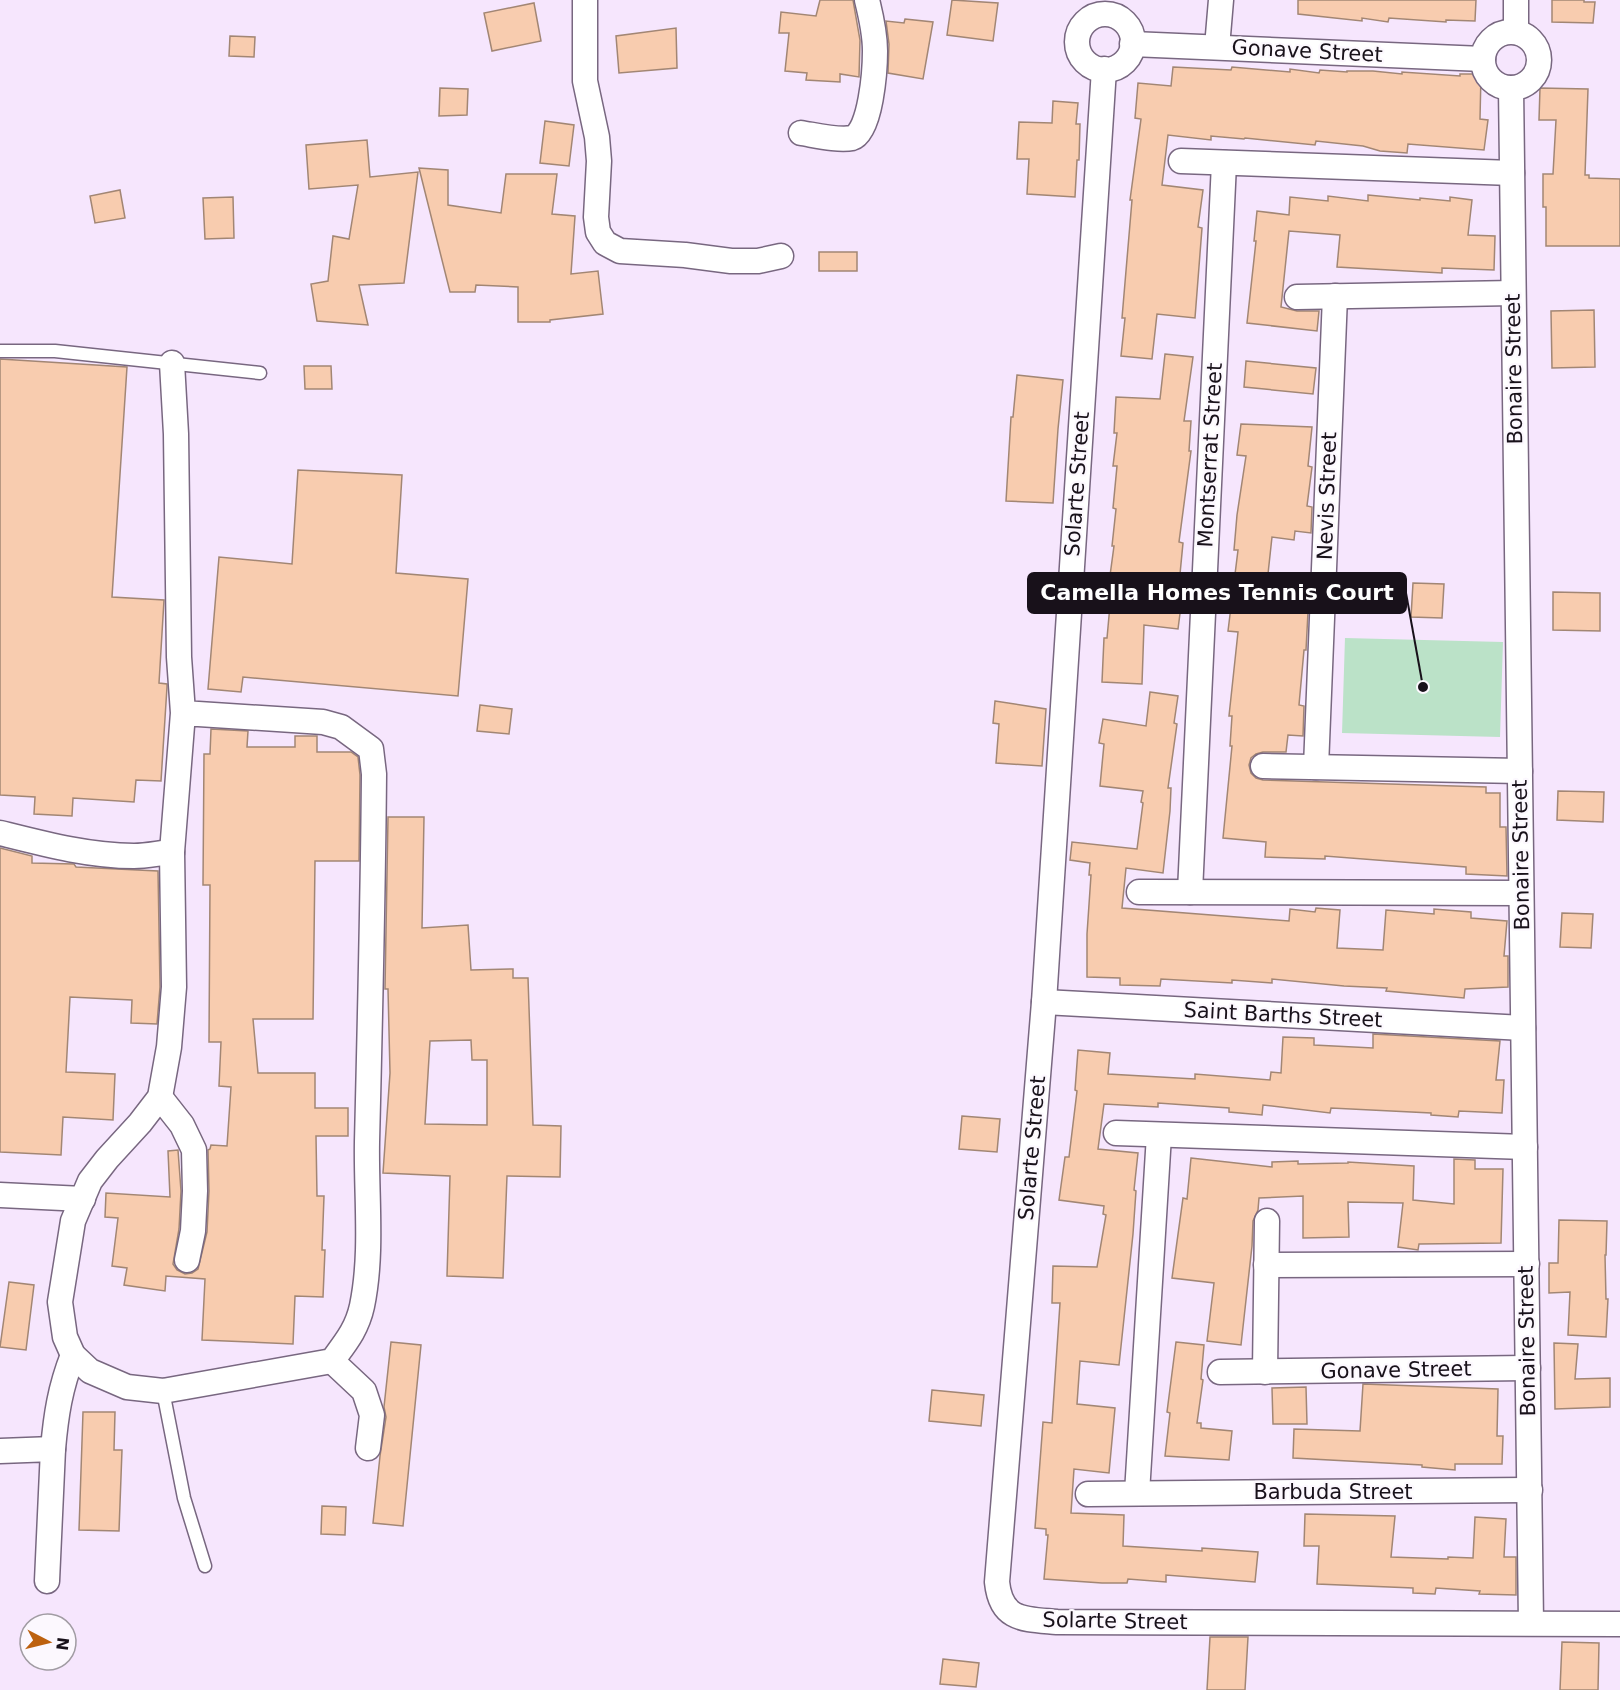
<svg xmlns="http://www.w3.org/2000/svg" width="1620" height="1690" viewBox="0 0 1620 1690" font-family="'DejaVu Sans',sans-serif">
<style>
.green{fill:#bbe2c8}
.building{fill:#f8ccaf;stroke:#a28674;stroke-width:1.5;fill-rule:evenodd}
.lines{fill:none;stroke-linecap:round;stroke-linejoin:round}
.service-casing{stroke:#786780;stroke-width:15}
.minor-casing{stroke:#786780;stroke-width:27}
.service{stroke:#fff;stroke-width:12}
.minor{stroke:#fff;stroke-width:24}
.labels{text-anchor:middle;stroke-width:4.5;stroke-linejoin:round;paint-order:stroke}
.street-label{font-size:21px;fill:#18111a;stroke:#fcf8fe}
.leader{fill:none;stroke:#18111a;stroke-width:2}
.callout-dot{fill:#18111a;stroke:#fcf8fe;stroke-width:2}
.callout{fill:#18111a;stroke:#18111a;stroke-width:2}
.callout-label{font-size:22px;text-anchor:middle;font-weight:bold;fill:#fff}
</style>
<rect width="100%" height="100%" fill="#f6e6fd"/>
<polygon class="green" points="1345,638 1503,642 1500,737 1342,733"/>
<g class="building">
<polygon points="820,0 853,0 860,40 859,77 840,74 840,82 806,80 807,73 785,71 789,33 779,33 781,12 816,16"/>
<polygon points="952,0 998,3 993,41 947,35"/>
<polygon points="1298,0 1476,0 1475,21 1446,20 1446,22 1389,18 1388,22 1362,18 1362,21 1298,14"/>
<polygon points="1552,0 1584,0 1584,2 1595,2 1593,23 1552,22"/>
<polygon points="534,3 541,41 492,51 484,13"/>
<polygon points="905,19 933,22 923,79 888,73 889,44 886,21 904,23"/>
<polygon points="676,28 677,68 619,73 616,36"/>
<polygon points="230,36 255,37 254,57 229,56"/>
<polygon points="1173,67 1231,70 1232,67 1290,72 1290,69 1319,73 1320,70 1347,72 1347,71 1373,71 1402,74 1402,72 1460,76 1460,74 1481,74 1480,119 1488,120 1484,150 1408,144 1407,153 1380,151 1363,146 1316,141 1315,145 1245,138 1244,139 1211,136 1211,140 1168,135 1162,185 1203,190 1198,227 1202,228 1195,318 1157,314 1152,359 1121,356 1125,318 1122,318 1132,200 1130,200 1141,119 1135,118 1138,83 1171,86"/>
<polygon points="440,88 468,89 467,115 439,116"/>
<polygon points="1540,88 1588,89 1585,175 1589,175 1589,178 1620,179 1620,246 1546,246 1546,207 1543,207 1543,174 1553,174 1556,120 1539,120"/>
<polygon points="1053,101 1078,103 1076,124 1080,124 1079,160 1077,160 1075,197 1027,194 1029,159 1017,159 1019,122 1052,123"/>
<polygon points="545,121 574,125 569,166 540,163"/>
<polygon points="367,140 370,177 418,172 404,283 359,285 368,325 317,321 311,284 328,281 333,236 349,239 358,185 309,189 306,145"/>
<polygon points="419,168 448,170 448,205 501,213 506,174 557,174 552,214 575,216 571,274 598,271 603,314 550,320 550,322 518,322 518,287 476,285 475,292 450,292"/>
<polygon points="120,190 125,218 95,223 90,196"/>
<polygon points="1368,195 1420,200 1420,198 1450,201 1450,197 1472,200 1468,235 1495,236 1494,270 1442,268 1442,273 1337,267 1340,235 1289,231 1281,307 1297,311 1319,311 1317,331 1247,323 1256,241 1254,241 1257,211 1289,215 1290,197 1328,201 1328,196 1368,201"/>
<polygon points="233,197 234,238 205,239 203,198"/>
<rect x="819" y="252" width="38" height="19"/>
<polygon points="1594,310 1595,367 1552,368 1551,311"/>
<polygon points="1165,354 1193,357 1184,421 1191,421 1189,451 1191,451 1179,542 1183,543 1180,574 1185,575 1178,629 1144,625 1142,684 1102,682 1104,638 1107,638 1112,583 1109,583 1114,546 1112,546 1116,509 1113,508 1117,466 1113,466 1117,433 1114,433 1116,397 1160,399"/>
<polygon points="0,359 127,367 112,597 164,600 159,683 167,684 167,687 161,781 136,780 134,802 73,798 72,816 34,814 35,797 0,795"/>
<polygon points="1246,361 1316,368 1313,394 1244,387"/>
<polygon points="304,366 331,366 332,389 305,389"/>
<polygon points="1017,375 1063,380 1058,429 1053,503 1006,501 1011,417 1013,417"/>
<polygon points="1241,424 1312,427 1308,466 1312,467 1307,506 1312,507 1311,533 1295,531 1294,540 1272,537 1267,583 1306,586 1304,612 1308,612 1306,650 1304,650 1299,705 1304,706 1303,736 1288,735 1286,752 1263,752 1256,754 1251,758 1249,765 1251,773 1256,778 1263,780 1486,787 1486,793 1500,793 1500,827 1506,827 1507,876 1466,874 1466,867 1325,856 1325,859 1265,857 1266,842 1223,838 1232,746 1230,746 1232,716 1229,716 1238,632 1228,631 1238,550 1234,550 1237,515 1246,456 1237,455"/>
<polygon points="298,470 402,475 396,573 468,579 458,696 243,677 241,692 208,689 219,557 292,564"/>
<polygon points="1413,583 1444,584 1442,618 1411,617"/>
<polygon points="1553,592 1600,593 1600,631 1553,630"/>
<polygon points="1150,692 1178,696 1174,723 1177,724 1168,788 1171,788 1170,811 1163,873 1126,868 1122,908 1289,921 1290,909 1315,912 1316,908 1340,910 1337,948 1383,950 1386,910 1434,914 1434,909 1471,912 1471,918 1507,921 1504,956 1508,956 1508,987 1465,989 1464,998 1386,991 1387,988 1344,986 1272,979 1272,983 1232,980 1232,983 1161,979 1160,986 1120,985 1120,978 1087,977 1087,934 1091,875 1089,875 1090,863 1070,860 1072,842 1137,849 1143,803 1141,802 1143,791 1100,786 1104,744 1099,743 1103,719 1146,726"/>
<polygon points="995,701 1046,709 1042,766 996,763 999,724 993,723"/>
<polygon points="480,705 512,709 509,734 477,731"/>
<polygon points="211,729 248,731 247,747 295,747 295,736 317,736 317,752 351,752 358,757 360,775 359,861 315,861 313,1019 253,1019 258,1073 315,1073 315,1108 348,1108 348,1136 316,1136 317,1196 324,1196 322,1250 325,1250 323,1297 295,1296 293,1344 202,1340 205,1279 166,1276 165,1291 124,1285 127,1268 112,1266 118,1218 105,1217 106,1193 170,1197 168,1151 178,1150 181,1191 179,1229 173,1264 177,1270 185,1274 192,1273 198,1269 207,1232 209,1191 208,1150 210,1149 211,1145 227,1146 231,1087 219,1086 221,1042 209,1042 210,885 203,885 204,754 210,754"/>
<polygon points="1558,791 1604,792 1603,822 1557,820"/>
<path d="M388,817H424L422,928L468,925L471,970L513,969V978H528L533,1125L561,1126L560,1177L507,1176L503,1278L447,1276L450,1176L383,1173L390,1073L388,989H385ZM471,1040L472,1060H487V1125L425,1124L430,1041Z"/>
<polygon points="0,848 32,856 32,863 74,864 76,867 158,871 160,987 157,1024 131,1023 132,1000 70,997 66,1072 115,1074 113,1120 63,1117 61,1155 0,1152"/>
<polygon points="1562,913 1593,914 1591,948 1560,947"/>
<polygon points="1373,1034 1500,1041 1496,1080 1504,1080 1502,1113 1459,1111 1458,1117 1431,1115 1431,1113 1331,1108 1330,1113 1263,1105 1262,1115 1229,1112 1229,1108 1158,1103 1158,1107 1104,1104 1098,1149 1138,1153 1134,1190 1136,1191 1133,1234 1119,1365 1080,1361 1077,1404 1115,1408 1109,1473 1074,1469 1071,1513 1124,1515 1123,1546 1202,1551 1202,1548 1258,1552 1255,1582 1166,1575 1166,1582 1128,1579 1127,1583 1102,1583 1044,1579 1048,1535 1046,1535 1046,1529 1035,1528 1043,1422 1052,1423 1060,1303 1052,1303 1053,1266 1097,1267 1106,1215 1103,1214 1104,1206 1059,1200 1065,1157 1069,1157 1077,1091 1075,1090 1078,1050 1110,1053 1108,1074 1195,1079 1195,1074 1270,1080 1271,1072 1281,1073 1283,1037 1314,1038 1314,1045 1373,1048"/>
<polygon points="962,1116 1000,1119 997,1152 959,1149"/>
<polygon points="1191,1158 1272,1167 1272,1162 1298,1161 1298,1164 1348,1163 1348,1162 1414,1166 1413,1200 1454,1204 1454,1159 1475,1160 1475,1169 1503,1169 1501,1243 1419,1244 1418,1250 1398,1247 1403,1203 1348,1202 1349,1237 1303,1238 1303,1196 1259,1198 1258,1210 1253,1221 1252,1246 1241,1345 1207,1341 1214,1283 1172,1278 1183,1198 1187,1199"/>
<polygon points="1559,1220 1607,1221 1606,1255 1605,1255 1606,1299 1608,1299 1606,1337 1568,1335 1570,1292 1549,1293 1549,1263 1558,1263"/>
<polygon points="9,1282 34,1285 26,1350 0,1347"/>
<polygon points="391,1342 421,1345 403,1526 373,1523 380,1456 386,1417 384,1407"/>
<polygon points="1176,1342 1204,1345 1201,1379 1203,1380 1197,1423 1201,1423 1201,1428 1232,1431 1229,1460 1165,1456 1170,1413 1167,1412"/>
<polygon points="1554,1343 1578,1344 1575,1379 1610,1378 1610,1407 1555,1409"/>
<polygon points="1363,1384 1498,1389 1497,1436 1503,1436 1502,1464 1455,1464 1455,1470 1422,1467 1422,1465 1293,1458 1294,1429 1360,1431"/>
<polygon points="1306,1387 1307,1424 1273,1424 1272,1388"/>
<polygon points="932,1390 984,1395 981,1426 929,1421"/>
<polygon points="83,1412 115,1412 114,1450 122,1450 119,1531 79,1530"/>
<polygon points="322,1506 346,1507 345,1535 321,1534"/>
<polygon points="1305,1514 1395,1516 1391,1557 1448,1559 1448,1557 1473,1558 1475,1517 1506,1519 1504,1557 1516,1557 1516,1595 1479,1594 1480,1591 1436,1588 1435,1594 1413,1593 1413,1588 1317,1584 1319,1546 1304,1546"/>
<polygon points="1210,1637 1248,1637 1245,1690 1207,1690"/>
<polygon points="1562,1642 1599,1643 1598,1690 1560,1690"/>
<polygon points="943,1659 979,1663 976,1687 940,1684"/>
</g>
<g class="lines">
<defs>
<g id="service">
<polyline points="0,351 55,351 260,373"/>
<polyline points="163,1391 184,1498 205,1566"/>
</g>
<g id="minor">
<polyline points="585,0 585,81 597,137 599,161 596,217 598,232 605,243 620,251 685,255 731,261 758,261 781,256"/>
<polyline points="1516,0 1516,32"/>
<circle cx="1105" cy="42" r="28"/>
<circle cx="1511" cy="60" r="28"/>
<polyline points="1132,44 1483,59"/>
<polyline points="1217,47 1221,0"/>
<path d="M1104,69L1044,1002L997,1582C1001,1621 1024,1619 1057,1622L1620,1624"/>
<polyline points="1511,88 1531,1623"/>
<path d="M801,133C814,135 839,141 852,138C871,132 875,69 875,51C875,35 871,16 867,0"/>
<polyline points="1181,161 1512,173"/>
<polyline points="1297,297 1513,293"/>
<path d="M172,363L176,434L179,657L183,713L172,852L174,987L169,1047L160,1097L140,1123L107,1159L90,1181L73,1221L60,1302L65,1337L73,1355L90,1371L127,1387L163,1391L332,1361C346,1342 357,1329 362,1306C373,1253 366,1196 367,1142C370,1020 373,897 374,774L371,749L341,727L323,722L183,713"/>
<polyline points="1263,766 1520,771"/>
<polyline points="1316,767 1335,296"/>
<path d="M0,833C44,844 89,856 134,856C147,856 159,853 172,852"/>
<polyline points="1139,892 1521,893"/>
<polyline points="1190,892 1224,163"/>
<polyline points="1044,1002 1523,1028"/>
<polyline points="160,1097 182,1125 194,1150 195,1191 193,1231 187,1260"/>
<polyline points="1116,1133 1525,1147"/>
<polyline points="0,1195 83,1199"/>
<polyline points="1266,1265 1527,1264"/>
<polyline points="332,1361 364,1391 372,1415 368,1448"/>
<polyline points="1220,1372 1528,1368"/>
<polyline points="1265,1372 1267,1221"/>
<path d="M53,1449C56,1415 60,1388 73,1355"/>
<polyline points="0,1451 53,1449 47,1581"/>
<polyline points="1137,1493 1159,1135"/>
<polyline points="1088,1494 1530,1490"/>
</g>
</defs>
<use href="#service" class="service-casing"/>
<use href="#minor" class="minor-casing"/>
<use href="#service" class="service"/>
<use href="#minor" class="minor"/>
</g>
<g class="labels">
<g class="street-label">
<text transform="translate(1307 51) rotate(3)" y="7">Gonave Street</text>
<text transform="translate(1514 369) rotate(-91)" y="7">Bonaire Street</text>
<text transform="translate(1210 455) rotate(-87)" y="7">Montserrat Street</text>
<text transform="translate(1077 484) rotate(-86)" y="7">Solarte Street</text>
<text transform="translate(1327 496) rotate(-88)" y="7">Nevis Street</text>
<text transform="translate(1521 855) rotate(-91)" y="7">Bonaire Street</text>
<text transform="translate(1283 1015) rotate(3)" y="7">Saint Barths Street</text>
<text transform="translate(1032 1148) rotate(-85)" y="7">Solarte Street</text>
<text transform="translate(1527 1341) rotate(-91)" y="7">Bonaire Street</text>
<text transform="translate(1396 1370) rotate(-1)" y="7">Gonave Street</text>
<text x="1333" y="1499">Barbuda Street</text>
<text transform="translate(1115 1621) rotate(1)" y="7">Solarte Street</text>
</g>
</g>
<path class="leader" d="M1423 687L1406 593"/>
<circle class="callout-dot" cx="1423" cy="687" r="6"/>
<rect class="callout" x="1028" y="573" width="378" height="40" rx="6"/>
<g class="callout-label">
<text x="1217" y="600">Camella Homes Tennis Court</text>
</g>
<g transform="translate(48 1642) rotate(97)"><circle r="28" fill="#fcf8fe" stroke="#a19ca3" stroke-width="1.5"/>
<path d="M0-4.5L10 22L0 15L-10 22Z" fill="#bd610f"/>
<text y="-9" font-size="16" font-weight="bold" text-anchor="middle" fill="#18111a">N</text>
</g>
</svg>
